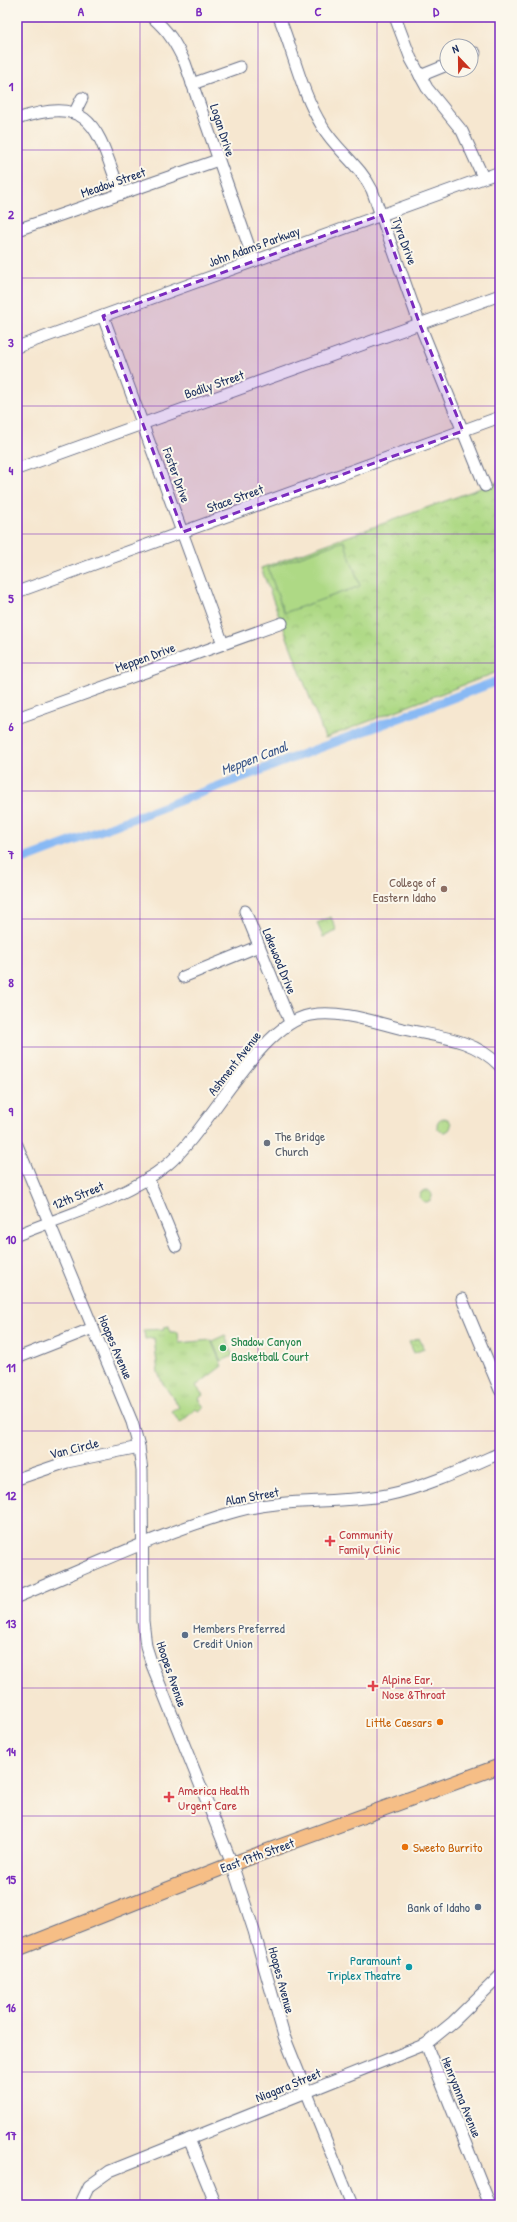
<svg xmlns="http://www.w3.org/2000/svg" width="517" height="2222" viewBox="0 0 517 2222" font-family="'Patrick Hand',sans-serif">
<style>
.grass{fill:url(#grass-tufts);stroke:#648472}
.park{fill:url(#park-crowns);stroke:#648472}
.garden{fill:#aed985;stroke:#648472}
.lines{fill:none;stroke-linecap:round;stroke-linejoin:round}
.canal{stroke:#88b9f4;stroke-width:9}
.minor-casing{stroke:#686f86;stroke-width:13}
.major-casing{stroke:#686f86;stroke-width:16}
.minor{stroke:#fff;stroke-width:11}
.major{stroke:#f6be86;stroke-width:14}
.marked{fill:#7b2cbf;fill-opacity:0.2;stroke:#7b2cbf;stroke-width:3;stroke-dasharray:8 5;stroke-linejoin:round}
.grid{fill:none;stroke:#7b2cbf;stroke-width:1;stroke-opacity:0.55}
.education-dot{fill:#8d6e63;stroke:#fbf7ec;stroke-width:1.5}
.worship-dot{fill:#6b7280;stroke:#fbf7ec;stroke-width:1.5}
.leisure-dot{fill:#2e9e5b;stroke:#fbf7ec;stroke-width:1.5}
.health-dot{fill:#e0444e;stroke:#fbf7ec;stroke-width:1.5}
.service-dot{fill:#5c6f8a;stroke:#fbf7ec;stroke-width:1.5}
.food-dot{fill:#e8710a;stroke:#fbf7ec;stroke-width:1.5}
.culture-dot{fill:#0f9aa8;stroke:#fbf7ec;stroke-width:1.5}
.labels{text-anchor:middle;stroke-width:4;stroke-linejoin:round;paint-order:stroke}
.street-label{font-size:13px;fill:#1b2f5e;stroke:#fbf7ec}
.education-label{font-size:13px;fill:#785e54;stroke:#fbf7ec;text-anchor:end}
.worship-label{font-size:13px;fill:#5b616d;stroke:#fbf7ec;text-anchor:start}
.leisure-label{font-size:13px;fill:#27864d;stroke:#fbf7ec;text-anchor:start}
.health-label{font-size:13px;fill:#be3a42;stroke:#fbf7ec;text-anchor:start}
.service-label{font-size:13px;fill:#4e5e75;stroke:#fbf7ec;text-anchor:start}
.food-label{font-size:13px;fill:#c56008;stroke:#fbf7ec;text-anchor:end}
.culture-label{font-size:13px;fill:#0d838f;stroke:#fbf7ec;text-anchor:end}
.water-label{font-size:14px;font-style:italic;fill:#3c588b;stroke:#fbf7ec}
.neatline{fill:none;stroke:#7b2cbf;stroke-width:1.5}
.grid-label{font-size:13px;text-anchor:middle;font-weight:bold;fill:#7b2cbf}
</style>
<defs>
<pattern id="grass-tufts" width="24" height="20" patternUnits="userSpaceOnUse"><rect width="24" height="20" fill="#aed985"/><path d="M3 7l-1-3M5 7V3M7 7l1-3M15 17l-1-3M17 17v-4M19 17l1-3" fill="none" stroke="#95bb75"/></pattern>
<pattern id="park-crowns" width="20" height="18" patternUnits="userSpaceOnUse"><rect width="20" height="18" fill="#aed985"/><path d="M2 6a3 3 0 1 1 6 0M12 15a3 3 0 1 1 6 0" fill="none" stroke="#95bb75"/></pattern>
</defs>
<rect width="100%" height="100%" fill="#fbf7ec"/>
<filter id="ink" filterUnits="userSpaceOnUse"><feTurbulence type="fractalNoise" baseFrequency=".025" numOctaves="2"/><feDisplacementMap in="SourceGraphic" scale="8" xChannelSelector="R" yChannelSelector="G"/><feConvolveMatrix kernelMatrix="1 2 1 2 8 2 1 2 1" color-interpolation-filters="sRGB"/></filter>
<filter id="wash" filterUnits="userSpaceOnUse"><feTurbulence type="fractalNoise" baseFrequency=".012" numOctaves="4" result="noise"/><feDisplacementMap in="SourceGraphic" scale="16" xChannelSelector="R" yChannelSelector="G"/><feGaussianBlur stdDeviation="0.9" result="paint"/><feColorMatrix in="noise" values="0 0 0 0 0 0 0 0 0 0 0 0 0 0 0 0 0 1.4 0 .05"/><feComposite in="paint" operator="in"/></filter>
<g filter="url(#wash)">
<rect width="100%" height="100%" fill="#f6e7d0"/>
<polygon class="grass" points="169,1326 170,1332 178,1332 179,1343 211,1340 222,1366 196,1386 203,1395 198,1399 204,1407 198,1411 196,1409 180,1423 172,1412 179,1407 162,1382 158,1373 154,1338 145,1339 144,1330 164,1329 164,1327"/>
<g class="park">
<polygon points="500,481 500,671 325,738 261,568"/>
<polygon points="331,917 337,931 323,937 317,923"/>
<circle cx="444" cy="1125" r="7"/>
<circle cx="426" cy="1196" r="6"/>
<polygon points="419,1338 424,1349 414,1353 409,1342"/>
</g>
<g class="garden">
<polygon points="344,541 360,586 284,613 268,568"/>
<polygon points="225,1335 233,1356 221,1361 212,1341"/>
</g>
<g class="lines">
<polyline class="canal" points="17,862 500,680"/>
</g>
</g>
<g filter="url(#ink)">
<g class="lines">
<defs>
<g id="minor">
<path d="M152,17C169,32 175,42 185,63L254,261"/>
<path d="M279,17C294,53 301,92 322,126C336,150 360,165 372,190L420,325L485,486"/>
<polyline points="395,17 411,59 427,88 462,131 483,177"/>
<polyline points="471,55 475,53"/>
<polyline points="420,76 447,65"/>
<polyline points="192,84 240,67"/>
<polyline points="75,112 82,98"/>
<path d="M17,119C96,93 97,132 121,194"/>
<polyline points="17,230 218,160"/>
<polyline points="103,316 223,644"/>
<polyline points="17,347 500,172"/>
<polyline points="17,469 500,295"/>
<polyline points="17,592 500,417"/>
<polyline points="17,718 282,623"/>
<polyline points="245,911 290,1022"/>
<polyline points="183,977 259,946"/>
<polyline points="17,1145 132,1422 139,1447 142,1471 143,1621 146,1646 152,1665 232,1864 254,1931 284,2036 352,2205"/>
<polyline points="148,1178 176,1246"/>
<path d="M17,1235C66,1215 126,1198 167,1165C210,1129 260,1023 311,1015C341,1010 374,1022 403,1029C439,1037 473,1038 500,1066"/>
<polyline points="462,1299 500,1390"/>
<polyline points="17,1358 93,1328"/>
<polyline points="17,1479 67,1462 139,1447"/>
<path d="M17,1597C87,1568 164,1531 237,1511C285,1498 338,1504 387,1495C426,1487 464,1469 500,1453"/>
<polyline points="426,2044 490,2205"/>
<polyline points="189,2139 216,2205"/>
<polyline points="80,2205 89,2186 110,2171 426,2044 453,2022 500,1976"/>
</g>
<polyline id="major" points="17,1949 232,1864 500,1766"/>
</defs>
<use href="#minor" class="minor-casing"/>
<use href="#major" class="major-casing"/>
<use href="#minor" class="minor"/>
<use href="#major" class="major"/>
</g>
</g>
<path class="marked" d="M381,215L420,325L463,431L183,532L103,316Z"/>
<path class="grid" d="M140,17V2205M258,17V2205M377,17V2205M17,150H500M17,278H500M17,406H500M17,534H500M17,663H500M17,791H500M17,919H500M17,1047H500M17,1175H500M17,1303H500M17,1431H500M17,1559H500M17,1688H500M17,1816H500M17,1944H500M17,2072H500"/>
<circle class="education-dot" cx="444" cy="889" r="4"/>
<circle class="worship-dot" cx="267" cy="1143" r="4"/>
<circle class="leisure-dot" cx="223" cy="1348" r="4"/>
<g class="health-dot">
<path d="M328 1535h4v4h4v4h-4v4h-4v-4h-4v-4h4z"/>
<path d="M371 1680h4v4h4v4h-4v4h-4v-4h-4v-4h4z"/>
<path d="M167 1791h4v4h4v4h-4v4h-4v-4h-4v-4h4z"/>
</g>
<g class="service-dot">
<circle cx="185" cy="1635" r="4"/>
<circle cx="478" cy="1907" r="4"/>
</g>
<g class="food-dot">
<circle cx="440" cy="1722" r="4"/>
<circle cx="405" cy="1847" r="4"/>
</g>
<circle class="culture-dot" cx="409" cy="1967" r="4"/>
<g class="labels">
<g class="street-label">
<text transform="translate(223 130) rotate(72)" y="5">Logan Drive</text>
<text transform="translate(113 182) rotate(-19)" y="5">Meadow Street</text>
<text transform="translate(405 241) rotate(70)" y="5">Tyra Drive</text>
<text transform="translate(254 246) rotate(-20)" y="5">John Adams Parkway</text>
<text transform="translate(214 384) rotate(-19)" y="5">Bodily Street</text>
<text transform="translate(177 475) rotate(70)" y="5">Foster Drive</text>
<text transform="translate(235 498) rotate(-20)" y="5">Stace Street</text>
<text transform="translate(145 657) rotate(-20)" y="5">Meppen Drive</text>
<text transform="translate(280 961) rotate(68)" y="5">Lakewood Drive</text>
<text transform="translate(234 1063) rotate(-52)" y="5">Ashment Avenue</text>
<text transform="translate(78 1195) rotate(-22)" y="5">12th Street</text>
<text transform="translate(116 1347) rotate(67)" y="5">Hoopes Avenue</text>
<text transform="translate(74 1448) rotate(-14)" y="5">Van Circle</text>
<text transform="translate(252 1496) rotate(-10)" y="5">Alan Street</text>
<text transform="translate(172 1674) rotate(71)" y="5">Hoopes Avenue</text>
<text transform="translate(257 1855) rotate(-20)" y="5">East 17th Street</text>
<text transform="translate(282 1980) rotate(75)" y="5">Hoopes Avenue</text>
<text transform="translate(288 2085) rotate(-22)" y="5">Niagara Street</text>
<text transform="translate(462 2097) rotate(68)" y="5">Henryanna Avenue</text>
</g>
<g class="education-label">
<text x="436" y="887">College of<tspan x="436" dy="15">Eastern Idaho</tspan></text>
</g>
<g class="worship-label">
<text x="275" y="1141">The Bridge<tspan x="275" dy="15">Church</tspan></text>
</g>
<g class="leisure-label">
<text x="231" y="1346">Shadow Canyon<tspan x="231" dy="15">Basketball Court</tspan></text>
</g>
<g class="health-label">
<text x="339" y="1539">Community<tspan x="339" dy="15">Family Clinic</tspan></text>
<text x="382" y="1684">Alpine Ear,<tspan x="382" dy="15">Nose &amp;Throat</tspan></text>
<text x="178" y="1795">America Health<tspan x="178" dy="15">Urgent Care</tspan></text>
</g>
<g class="service-label">
<text x="193" y="1633">Members Preferred<tspan x="193" dy="15">Credit Union</tspan></text>
<text x="470" y="1912" text-anchor="end">Bank of Idaho</text>
</g>
<g class="food-label">
<text x="432" y="1727">Little Caesars</text>
<text x="413" y="1852" text-anchor="start">Sweeto Burrito</text>
</g>
<g class="culture-label">
<text x="401" y="1965">Paramount<tspan x="401" dy="15">Triplex Theatre</tspan></text>
</g>
<g class="water-label">
<text transform="translate(254 758) rotate(-21)" y="5">Meppen Canal</text>
</g>
</g>
<rect width="517" height="2222" fill="none" stroke="#fbf7ec" stroke-width="44"/>
<g transform="translate(459 58) rotate(338)"><circle r="19" fill="#fbf7ec" stroke="#a1a7b3"/>
<path d="M0-3L7 15L0 10L-7 15Z" fill="#c8321e"/>
<text y="-6" font-size="11" font-weight="bold" text-anchor="middle" fill="#1b2f5e">N</text>
</g>
<rect x="22" y="22" width="473" height="2178" class="neatline"/>
<g class="grid-label">
<text x="81" y="16">A</text>
<text x="199" y="16">B</text>
<text x="318" y="16">C</text>
<text x="436" y="16">D</text>
<text x="11" y="91">1</text>
<text x="11" y="219">2</text>
<text x="11" y="347">3</text>
<text x="11" y="475">4</text>
<text x="11" y="603">5</text>
<text x="11" y="731">6</text>
<text x="11" y="859">7</text>
<text x="11" y="987">8</text>
<text x="11" y="1116">9</text>
<text x="11" y="1244">10</text>
<text x="11" y="1372">11</text>
<text x="11" y="1500">12</text>
<text x="11" y="1628">13</text>
<text x="11" y="1756">14</text>
<text x="11" y="1884">15</text>
<text x="11" y="2012">16</text>
<text x="11" y="2140">17</text>
</g>
</svg>
